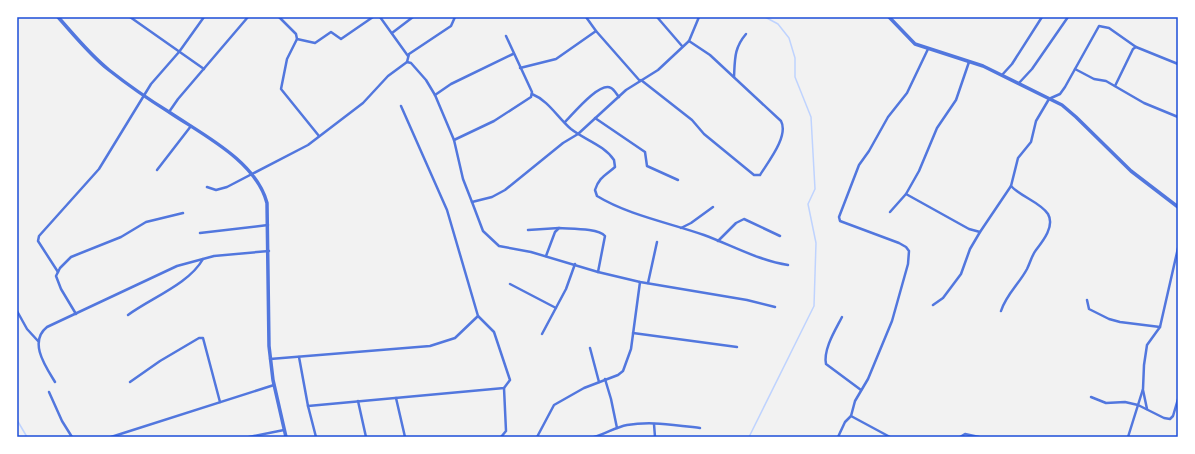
<svg xmlns="http://www.w3.org/2000/svg" width="1195" height="454" viewBox="0 0 1195 454" font-family="'Roboto Condensed',sans-serif">
<style>
.lines{fill:none;stroke-linecap:round;stroke-linejoin:round}
.stream{stroke:#bfd3fe;stroke-width:1.5}
.minor{stroke:#5277de;stroke-width:2.5}
.tertiary{stroke:#5277de;stroke-width:3.5}
.neatline{fill:none;stroke:#1d4ed8;stroke-width:1.5}
</style>
<rect width="100%" height="100%" fill="#f2f2f2"/>
<g class="lines">
<g class="stream">
<polyline points="17,420 27,437"/>
<polyline points="749,437 814,306 816,243 808,204 815,189 811,117 795,77 795,58 789,38 778,24 765,17"/>
</g>
<g class="minor">
<polyline points="130,17 204,69"/>
<polyline points="279,17 296,34 297,39 287,59 281,89 319,136"/>
<polyline points="380,17 408,56"/>
<polyline points="586,17 596,31"/>
<polyline points="657,17 682,46"/>
<polyline points="392,33 413,17"/>
<polyline points="297,39 315,43 331,32 341,39 373,17"/>
<polyline points="407,62 409,54 451,26 455,17"/>
<polyline points="520,68 556,59 596,31 640,81"/>
<polyline points="1075,69 1094,79 1106,81 1144,103 1178,117"/>
<polyline points="1002,75 1012,64 1042,17"/>
<path d="M734,77C735,59 734,48 746,34"/>
<path d="M641,80L692,120L704,134L754,175H760C768,162 789,136 781,121L710,55L689,41"/>
<polyline points="1019,83 1032,69 1068,17"/>
<polyline points="1115,86 1133,49 1136,47 1178,64"/>
<path d="M532,94C549,101 557,117 571,129C585,140 604,145 614,160L615,167C606,175 599,177 595,190L597,196C628,215 670,223 704,235C731,245 760,261 788,265"/>
<polyline points="435,95 451,84 513,54"/>
<polyline points="1051,98 1060,94 1065,87 1099,26 1109,28 1136,47"/>
<polyline points="169,112 178,99 248,17"/>
<polyline points="595,118 645,152 647,166 678,180"/>
<path d="M565,122C573,114 600,81 611,88C614,89 617,95 619,97"/>
<polyline points="454,140 494,121 531,97 532,92 506,36"/>
<polyline points="157,170 191,126"/>
<polyline points="207,187 216,190 227,187 308,145 363,103 388,76 407,62 411,63 426,80 435,95 454,140 463,179 472,202 492,197 505,190 563,143 578,134 626,90 658,70 689,41 699,17"/>
<polyline points="906,194 969,229 980,232"/>
<polyline points="472,202 483,231 499,246 531,252 598,272 640,282 747,300 775,307"/>
<polyline points="890,212 906,194 919,171 937,128 956,100 969,62"/>
<polyline points="681,228 691,223 713,207"/>
<polyline points="528,230 559,228"/>
<polyline points="200,233 268,225"/>
<polyline points="718,241 736,223 744,219 780,236"/>
<path d="M546,256L555,232L559,228C570,229 598,228 605,236L598,272"/>
<polyline points="58,272 38,241 39,236 99,169 151,84 179,52 204,17"/>
<polyline points="648,283 657,242"/>
<polyline points="510,284 556,308"/>
<polyline points="1087,300 1089,309 1109,319 1120,322 1160,327"/>
<polyline points="933,305 943,298 961,274 970,249 980,232 1011,186 1018,158 1031,142 1036,121 1049,99"/>
<polyline points="17,311 27,329 38,341"/>
<path d="M1001,311C1006,295 1019,284 1027,269C1030,263 1032,255 1036,250C1043,241 1055,226 1048,214C1040,202 1021,197 1011,186"/>
<polyline points="76,314 61,289 56,276 60,268 71,257 121,237 146,222 183,213"/>
<path d="M128,315C151,298 189,284 203,259"/>
<path d="M842,317C836,329 823,349 826,364L861,390"/>
<polyline points="633,333 737,347"/>
<polyline points="542,334 566,289 575,264"/>
<polyline points="590,348 599,382"/>
<polyline points="299,357 308,406 504,388 510,380 494,332 478,316"/>
<polyline points="270,359 430,346 455,338 478,316 447,210 401,106"/>
<polyline points="605,379 611,399 617,428"/>
<path d="M55,382C46,367 28,342 47,327L177,266L214,256L269,251"/>
<polyline points="130,382 160,361 199,338 203,338 220,402"/>
<polyline points="1143,390 1147,409"/>
<polyline points="49,392 62,421 72,437"/>
<polyline points="1091,397 1106,403 1125,402 1138,405 1164,418 1170,419 1173,416 1178,399"/>
<polyline points="396,398 405,437"/>
<polyline points="358,401 366,437"/>
<polyline points="308,406 316,437"/>
<polyline points="851,416 890,437"/>
<polyline points="654,424 655,437"/>
<polyline points="111,437 274,385"/>
<polyline points="249,437 284,430"/>
<polyline points="501,437 506,431 504,388"/>
<polyline points="537,437 554,405 584,388 618,375 623,371 631,349 640,282"/>
<path d="M594,437C605,434 616,427 627,425C651,421 676,425 700,428"/>
<polyline points="838,437 845,422 851,416 855,401 868,379 892,321 908,264 909,251 906,247 899,243 840,221 839,217 859,165 869,151 888,117 907,93 928,49"/>
<polyline points="960,437 965,434 979,437"/>
<polyline points="1128,437 1143,389 1144,365 1147,345 1160,327 1178,248"/>
</g>
<g class="tertiary">
<path d="M58,17C74,35 90,55 109,70C128,85 148,99 169,112C203,135 256,161 267,203L269,346L273,380L286,437"/>
<polyline points="889,17 915,44 983,66 1062,105 1076,117 1131,171 1178,207"/>
</g>
</g>
<rect width="1195" height="454" fill="none" stroke="#ffffff" stroke-width="36"/>
<rect x="18" y="18" width="1159" height="418" class="neatline"/>
</svg>
